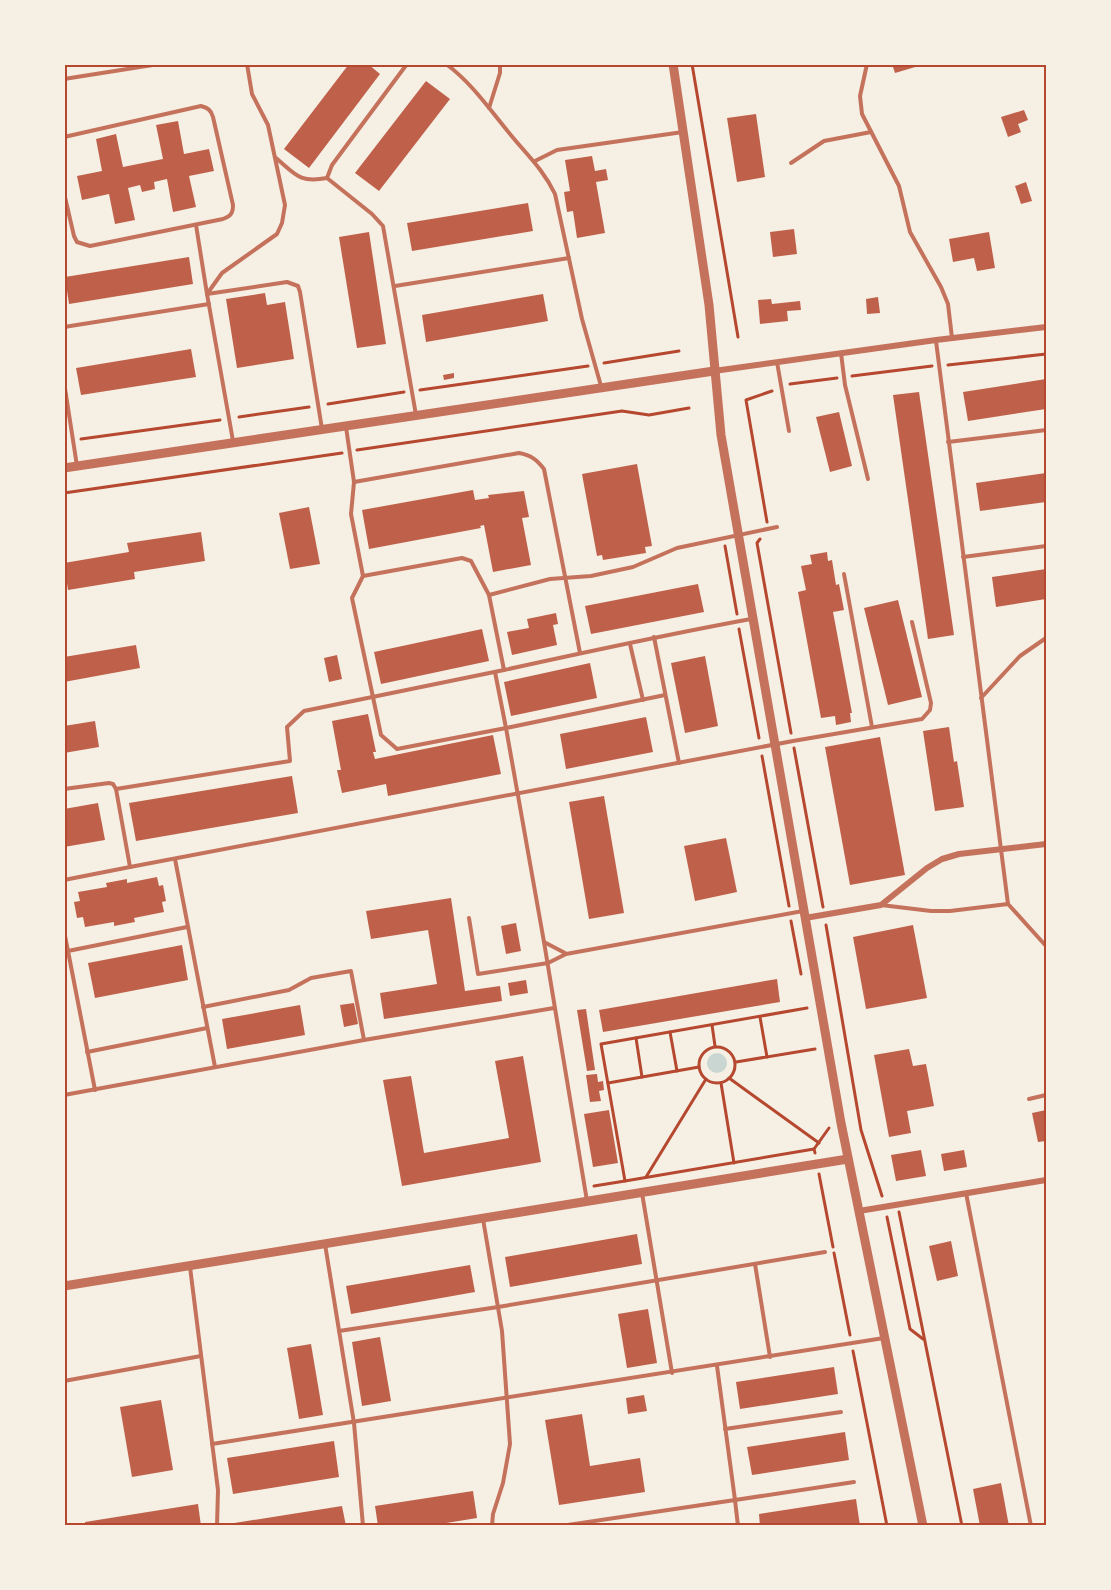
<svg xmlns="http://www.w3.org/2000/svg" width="1111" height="1590" viewBox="0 0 1111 1590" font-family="Inter,sans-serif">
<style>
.water{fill:#c9d6d2}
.building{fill:#bf614a}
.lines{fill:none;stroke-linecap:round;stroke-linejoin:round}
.path{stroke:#b5482f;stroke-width:3}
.service{stroke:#c5725c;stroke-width:4}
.minor{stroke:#c5725c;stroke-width:6}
.tertiary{stroke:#c5725c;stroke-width:9}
.neatline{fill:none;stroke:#b5482f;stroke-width:2}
</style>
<rect width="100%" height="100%" fill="#f6efe4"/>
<circle class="water" cx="717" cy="1063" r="10"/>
<g class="building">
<polygon points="349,64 368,64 380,74 309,168 284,149"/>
<polygon points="892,64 922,64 922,65 895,73"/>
<polygon points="426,81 450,99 379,191 355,173"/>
<polygon points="1024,110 1028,120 1018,124 1021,132 1008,137 1001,117"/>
<polygon points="756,114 765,177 737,182 727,118"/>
<polygon points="178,121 184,154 209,149 214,171 189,176 196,207 173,212 167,179 154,182 155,189 142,192 140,185 128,188 135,220 115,224 109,194 82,200 77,176 102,171 96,139 116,134 123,167 163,159 156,125"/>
<polygon points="592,156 595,171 606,169 608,180 596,182 605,233 577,238 573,211 567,212 564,192 570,191 565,160"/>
<polygon points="1026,182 1032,201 1021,204 1015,186"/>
<polygon points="528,203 533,231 412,251 407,223"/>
<polygon points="794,229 797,254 773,257 770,232"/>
<polygon points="369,232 386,344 357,348 339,237"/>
<polygon points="989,232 995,268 977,271 974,258 953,262 949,239"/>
<polygon points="189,257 193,284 69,304 65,277"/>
<polygon points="265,293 267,305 285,302 294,359 237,368 226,299"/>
<polygon points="543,294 548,321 426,342 422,315"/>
<polygon points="878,297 880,313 867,314 866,299"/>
<polygon points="771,299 772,304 800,301 801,310 787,311 788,321 760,324 758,300"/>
<polygon points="191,349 196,377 81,395 76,368"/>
<polygon points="454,373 454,378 444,380 443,375"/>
<polygon points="1046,379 1046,409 968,421 963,392"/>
<polygon points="919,392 954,635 928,639 893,395"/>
<polygon points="839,412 852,466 830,472 816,417"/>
<polygon points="637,464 652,546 645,547 646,553 603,560 602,555 597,556 582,474"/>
<polygon points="1046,473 1046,502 980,511 976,483"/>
<polygon points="473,490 475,500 489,498 488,495 524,491 529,517 522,518 531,565 493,572 484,525 480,526 481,528 369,549 362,510"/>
<polygon points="309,507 320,564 290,569 279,513"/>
<polygon points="201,532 205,561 134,572 135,579 68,590 64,563 129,552 127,543"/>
<polygon points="827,552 828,561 832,560 836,585 839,584 844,610 833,612 852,713 850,713 851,722 836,725 835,716 821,718 798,592 806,590 801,566 812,564 810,555"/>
<polygon points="1046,569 1046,599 996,607 992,577"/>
<polygon points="698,584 704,612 591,634 585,606"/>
<polygon points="898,600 922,697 888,705 864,608"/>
<polygon points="556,613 558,624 553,625 557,645 512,655 507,632 529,628 527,619"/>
<polygon points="482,629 489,661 381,684 374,652"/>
<polygon points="136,645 140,668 64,682 64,657"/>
<polygon points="337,655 342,679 329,682 324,658"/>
<polygon points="705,656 718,726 685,733 671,663"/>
<polygon points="590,663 597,698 511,716 504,682"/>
<polygon points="368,714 376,752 373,752 375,759 493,735 501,774 388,796 386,784 342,793 337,770 341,770 332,721"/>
<polygon points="646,717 653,752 566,769 560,734"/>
<polygon points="95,721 99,747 64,753 64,726"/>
<polygon points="949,727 954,762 957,761 964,807 935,811 923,731"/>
<polygon points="880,737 905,875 850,885 825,747"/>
<polygon points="292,776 298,813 136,841 129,803"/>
<polygon points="604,796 624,913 589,919 569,802"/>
<polygon points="98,803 105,840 64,847 64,809"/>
<polygon points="726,838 737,892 695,901 684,846"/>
<polygon points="157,877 159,886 163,885 166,901 162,902 164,912 134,918 135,922 114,926 114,922 85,927 83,917 77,918 74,902 80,901 78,892 107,887 106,883 127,879 127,883"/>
<polygon points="451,898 465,991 500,986 502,1001 384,1019 380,993 437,984 428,930 371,939 366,911"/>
<polygon points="516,923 521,951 506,954 501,926"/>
<polygon points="913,925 927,998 866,1009 853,937"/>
<polygon points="182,945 188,980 95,998 88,963"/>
<polygon points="777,979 780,1002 603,1032 599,1010"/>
<polygon points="526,980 528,993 510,996 508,983"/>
<polygon points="354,1003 358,1024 344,1027 340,1005"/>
<polygon points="300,1005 305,1035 227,1049 222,1019"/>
<polygon points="586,1009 595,1070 587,1071 577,1010"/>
<polygon points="909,1049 913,1066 926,1064 934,1106 907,1111 911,1133 889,1137 874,1055"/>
<polygon points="523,1056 541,1162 402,1186 383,1080 411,1076 424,1153 509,1138 495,1061"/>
<polygon points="597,1074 598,1082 603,1081 604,1090 599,1091 601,1101 590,1102 586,1075"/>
<polygon points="609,1110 618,1163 593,1167 584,1114"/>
<polygon points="1046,1110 1046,1141 1038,1142 1032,1113"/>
<polygon points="921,1150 926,1176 896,1181 891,1155"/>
<polygon points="964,1150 967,1167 944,1171 941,1154"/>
<polygon points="637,1234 642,1264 510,1287 505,1257"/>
<polygon points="951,1241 958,1276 937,1281 929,1246"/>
<polygon points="470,1265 475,1292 351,1314 346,1286"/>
<polygon points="648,1309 657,1363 627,1368 618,1314"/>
<polygon points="380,1337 391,1401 362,1406 352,1342"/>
<polygon points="311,1344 323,1415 299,1419 287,1348"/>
<polygon points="834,1367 838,1394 740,1409 736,1382"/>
<polygon points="644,1395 647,1411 628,1414 626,1398"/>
<polygon points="161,1400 173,1470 132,1477 120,1407"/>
<polygon points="582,1414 590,1466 640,1458 645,1492 559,1505 545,1420"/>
<polygon points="845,1432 849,1460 752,1475 747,1447"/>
<polygon points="334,1441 339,1477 233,1494 227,1458"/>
<polygon points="1001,1483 1009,1526 980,1526 973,1489"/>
<polygon points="473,1491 477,1518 428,1526 378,1526 375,1506"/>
<polygon points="856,1499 860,1526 760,1526 759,1514"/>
<polygon points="198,1504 201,1526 85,1526 85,1522"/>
<polygon points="342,1506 346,1526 228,1526 228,1524"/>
</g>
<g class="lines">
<g class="path">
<polyline points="692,64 738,337"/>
<polyline points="604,363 679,351"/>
<polyline points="948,365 1046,354"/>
<polyline points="852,376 932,366"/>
<polyline points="790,384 837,378"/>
<polyline points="420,390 588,366"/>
<polyline points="328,404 404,392"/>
<polyline points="239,417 309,407"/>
<polyline points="81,439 220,420"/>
<polyline points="357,450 622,411 649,415 689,408"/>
<polyline points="64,493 342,453"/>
<polyline points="767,522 746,400 772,391"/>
<polyline points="760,539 757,543 791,733"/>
<polyline points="725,546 737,614"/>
<polyline points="739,629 759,738"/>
<polyline points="794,748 823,907"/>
<polyline points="762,756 789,906"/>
<polyline points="791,921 801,974"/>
<polyline points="826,925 861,1130 882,1196"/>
<polyline points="807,1008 601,1044 625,1181 814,1149"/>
<polyline points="760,1017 767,1057"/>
<polyline points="712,1025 715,1046"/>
<polyline points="670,1032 677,1071"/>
<polyline points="636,1038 642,1077"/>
<circle cx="717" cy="1065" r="18"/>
<polyline points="736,1062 815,1049"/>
<polyline points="729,1078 819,1143"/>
<polyline points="608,1083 699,1067"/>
<polyline points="721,1083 734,1163"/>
<polyline points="815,1153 814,1149 829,1128"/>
<polyline points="819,1174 833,1247"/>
<polyline points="646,1177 706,1079"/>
<polyline points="594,1186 625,1181"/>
<polyline points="899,1212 962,1526"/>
<polyline points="887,1217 910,1329 923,1339"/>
<polyline points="834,1253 850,1335"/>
<polyline points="853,1351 887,1526"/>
</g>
<g class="service">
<polyline points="407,64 332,165 327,178 372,214 383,226 416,415"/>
<path d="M446,64C472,83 490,110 510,134C527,155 543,169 555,194L582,319L601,386"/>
<polyline points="867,64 860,96 862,114 899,186 910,232 941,287 948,304 952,338"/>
<polyline points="64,79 159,64"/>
<polyline points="489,108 500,73 500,64"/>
<path d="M64,137L201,106C208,108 211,110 213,117L233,205C233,213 231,216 223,219L90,246L77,242L74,236L64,193"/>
<path d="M276,158C296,175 299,183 327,178"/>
<polyline points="535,161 557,150 683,132"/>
<polyline points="791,163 824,141 871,132"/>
<polyline points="196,225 207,294 287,282 298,286 300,292 322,429"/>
<polyline points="395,286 569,258"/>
<polyline points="64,327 209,304"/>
<polyline points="936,341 1008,904"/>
<polyline points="841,353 845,385 868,479"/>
<polyline points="777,362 789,431"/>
<polyline points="64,382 77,466"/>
<polyline points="346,427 354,482 351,514 363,576 462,558 471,561 489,595 550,579 591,576 633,567 677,548 777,527"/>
<polyline points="233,441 207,294 222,273 277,234 282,223 285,205 268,125 252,94 247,64"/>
<polyline points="948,442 1046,430"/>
<path d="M354,482L519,453C531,455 537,460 544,469L580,653"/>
<polyline points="963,557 1046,546"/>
<polyline points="844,574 872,727"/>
<polyline points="363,576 352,598 381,735 397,749 506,728 495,672"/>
<path d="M489,595L504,670C586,652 669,634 751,619"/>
<polyline points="654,637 679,763"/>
<polyline points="630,644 643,700"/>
<polyline points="981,698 1020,656 1046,638"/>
<polyline points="64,789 109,783 113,784 116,789 130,867 64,880"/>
<polyline points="116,789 290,761 287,727 304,711 504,670"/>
<polyline points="175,859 215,1067"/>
<polyline points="130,867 793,741 922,719 930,710 931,703 912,622"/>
<polyline points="881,905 931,911 950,911 1008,904 1046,946"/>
<polyline points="469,918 478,974 548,963 566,954 803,911"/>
<polyline points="64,931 68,951 64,952"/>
<polyline points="544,942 565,953"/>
<polyline points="203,1007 289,990 311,978 351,971 364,1040"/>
<polyline points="87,1052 207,1028"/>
<polyline points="95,1090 68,951 187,927"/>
<polyline points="64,1095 364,1040 554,1008"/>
<polyline points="1029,1099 1046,1095"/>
<polyline points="642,1193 672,1373"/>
<polyline points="966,1193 1031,1526"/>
<polyline points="587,1201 544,942 506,728 665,695"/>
<polyline points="483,1219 502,1331 510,1444 503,1483 493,1514 492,1526"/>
<polyline points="325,1244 354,1423 363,1526"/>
<polyline points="755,1264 770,1357"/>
<polyline points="190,1267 218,1490 217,1526"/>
<polyline points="339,1331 498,1307 825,1252"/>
<polyline points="717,1366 735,1500 854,1482"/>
<polyline points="64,1381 201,1356"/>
<polyline points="725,1429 841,1412"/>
<polyline points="212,1444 884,1338"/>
<polyline points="561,1526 735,1500 738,1526"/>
</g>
<g class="minor">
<polyline points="714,371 936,340 1046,327"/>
<polyline points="805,918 881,905 927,868 942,859 959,854 1046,844"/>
<polyline points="859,1211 1046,1180"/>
</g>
<g class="tertiary">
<polyline points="673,64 709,305 721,435 841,1123 923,1526"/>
<polyline points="64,468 714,371"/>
<polyline points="64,1286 848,1159"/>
</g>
</g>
<rect width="1111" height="1590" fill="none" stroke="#f6efe4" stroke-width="132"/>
<rect x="66" y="66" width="979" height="1458" class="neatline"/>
</svg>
